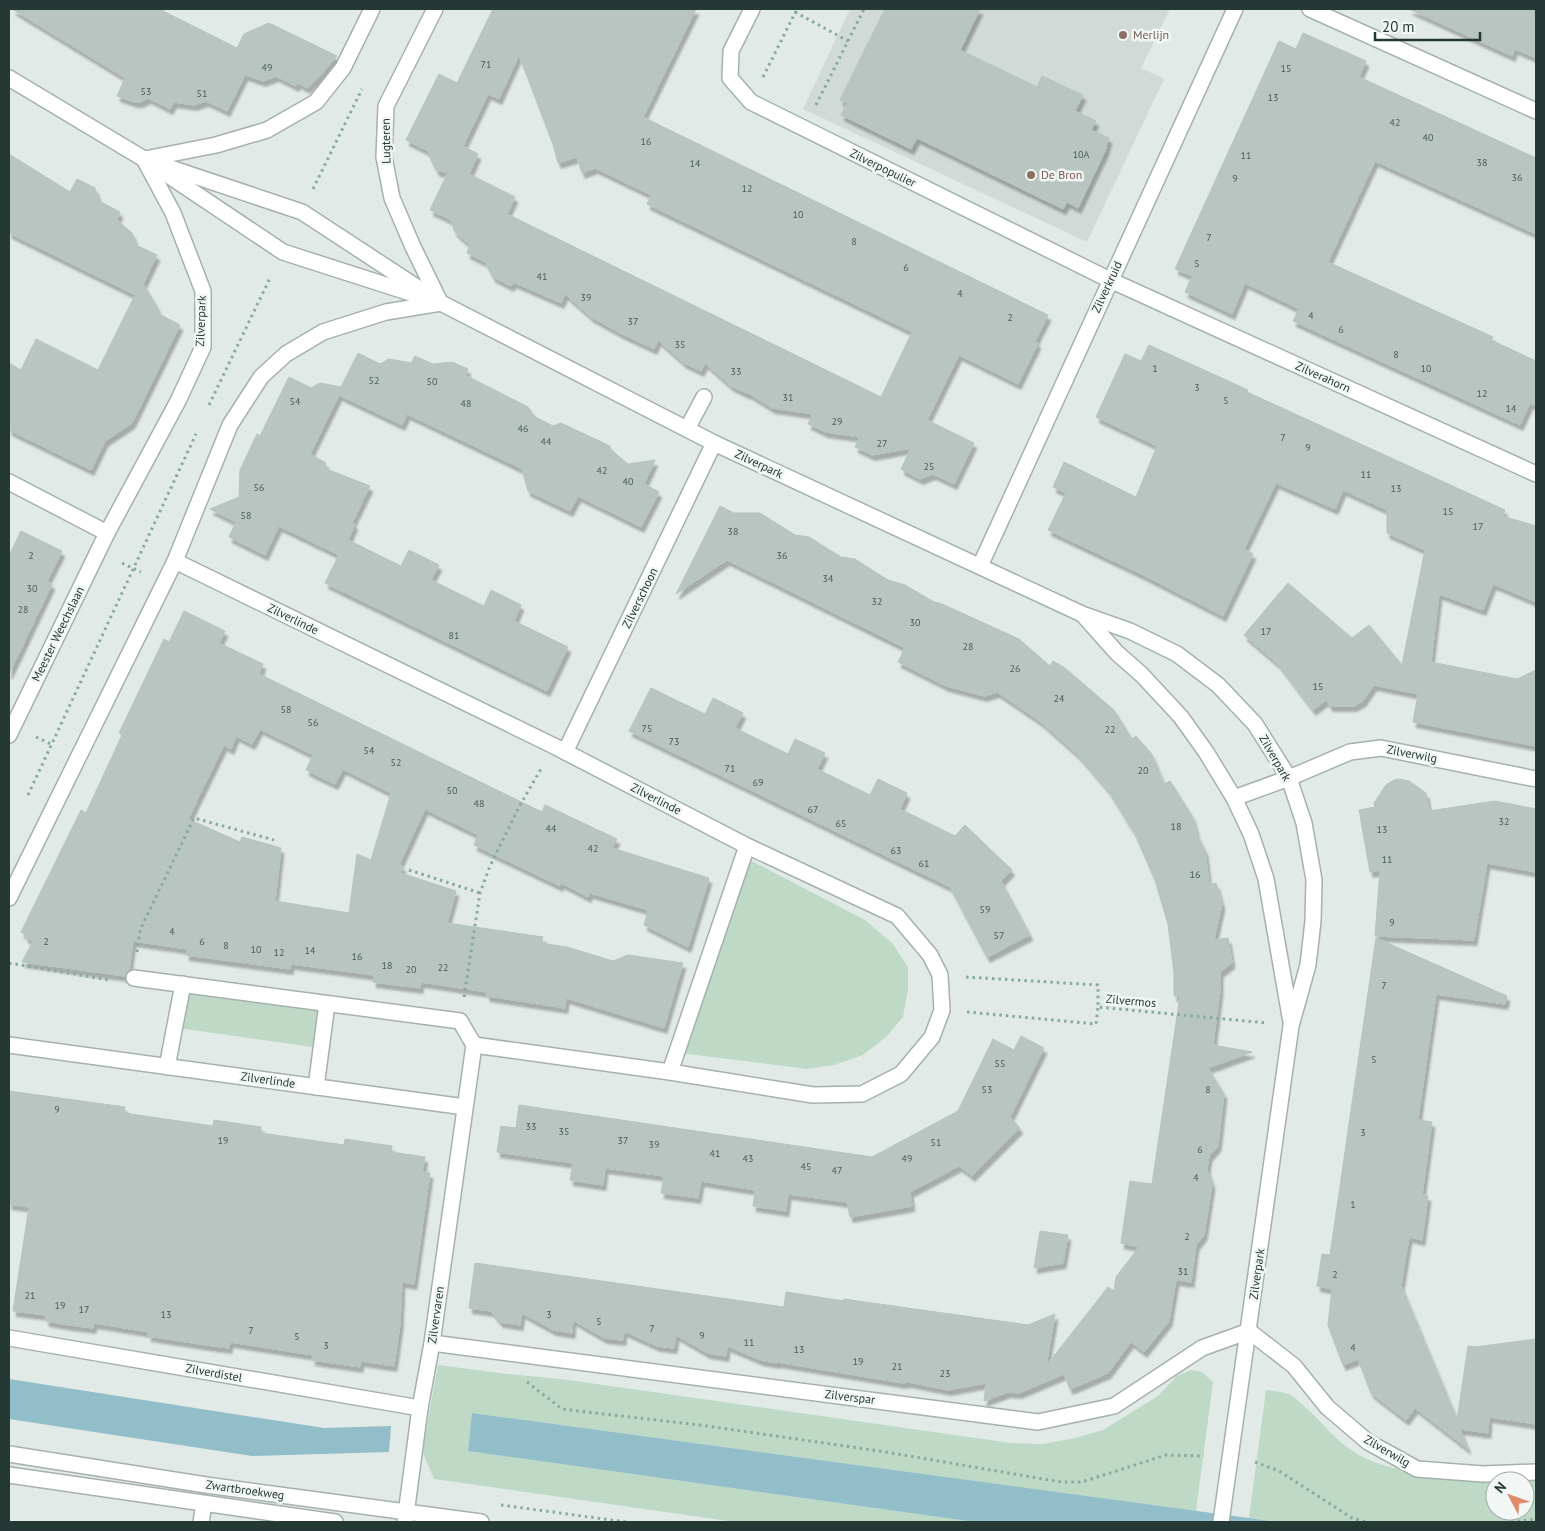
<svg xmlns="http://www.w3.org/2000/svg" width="1545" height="1531" viewBox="0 0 1545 1531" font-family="'PT Sans',sans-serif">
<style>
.built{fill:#d1dad6}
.green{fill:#bed9c6;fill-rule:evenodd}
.water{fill:#91bec9}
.building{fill:#b8c5c0;stroke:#b6c3be;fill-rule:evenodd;filter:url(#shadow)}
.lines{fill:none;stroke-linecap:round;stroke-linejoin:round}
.minor-casing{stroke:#a5b1ae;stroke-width:18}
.path{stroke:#87aaa0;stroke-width:3;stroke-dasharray:2.5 4;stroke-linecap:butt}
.minor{stroke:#fff;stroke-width:15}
.education-dot{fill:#8d6e63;stroke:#f2f7f5;stroke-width:2}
.labels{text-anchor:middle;stroke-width:5;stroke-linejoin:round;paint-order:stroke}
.number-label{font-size:10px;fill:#495c57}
.education-label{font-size:12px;fill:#785e54;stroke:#f2f7f5;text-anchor:start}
.street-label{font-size:12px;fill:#243934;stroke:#f2f7f5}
</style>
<defs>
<filter id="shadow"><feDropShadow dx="3" dy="5.5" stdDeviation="1" flood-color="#0004"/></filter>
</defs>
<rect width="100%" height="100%" fill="#e2eae7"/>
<polygon class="built" points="850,9 1170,9 1141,68 1164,79 1087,242 803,109"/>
<g class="green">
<polygon points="744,857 865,920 892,943 908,967 908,989 903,1017 886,1037 863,1055 834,1065 807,1069 680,1053"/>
<polygon points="185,988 320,1008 313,1047 178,1028"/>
<polygon points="438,1365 507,1374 561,1379 1011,1443 1043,1444 1075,1438 1103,1430 1158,1396 1177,1376 1191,1370 1202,1372 1213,1382 1196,1511 472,1413 468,1451 975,1522 735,1522 434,1479 422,1451"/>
<path d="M1266,1390C1274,1391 1285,1392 1292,1396C1296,1398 1300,1403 1304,1406C1322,1421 1336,1442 1357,1454C1410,1483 1478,1474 1536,1472V1522H1278L1249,1518ZM1495,1481H1525V1511H1495Z"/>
</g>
<g class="water">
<polygon points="9,1379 324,1428 391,1426 389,1452 252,1456 9,1419"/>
<polygon points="472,1413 1249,1518 1278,1522 975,1522 468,1451"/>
</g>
<g class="building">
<polygon points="12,9 159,9 237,48 244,34 269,23 337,56 317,79 307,88 298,83 296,86 276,76 263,81 245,75 227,111 206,101 194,105 174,102 170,109 148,98 140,102 134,102 117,96 125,78"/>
<path d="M493,9H696L643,117L1048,315L1035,341L1038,343L1018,384L959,355L927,420L974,443L954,484L933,474L920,479L901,469L911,448L872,455L855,447L860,437L825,432L808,424L813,414L772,408L748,393V394L731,386L705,363L701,371L684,363L658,340L654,349L620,333L591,317L565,294L561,303L513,282L511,286L493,277L485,262L467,253L470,245L455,232L451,220L430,210L448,172L437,171L431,160L428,151L406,140L439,74L457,83ZM519,55L553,144L558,163L577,157L582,173L595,168L651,195L647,204L912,332L881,397L507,214L515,197L469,174L478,154L463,146L488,94L499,99Z"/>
<polygon points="885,9 980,9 960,50 1037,87 1042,76 1083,95 1075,111 1096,121 1091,130 1109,138 1106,147 1107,147 1078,208 1067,202 1063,209 917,138 911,149 841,115 847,103 840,100"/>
<polygon points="1409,9 1536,9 1536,58 1515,49 1512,56"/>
<polygon points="1303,33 1366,61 1359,77 1536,158 1536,234 1375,161 1328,262 1493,337 1491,340 1536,361 1536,406 1530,403 1520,425 1293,321 1299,309 1245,283 1232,314 1185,292 1192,276 1175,269 1279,41 1296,49"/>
<polygon points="9,154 70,192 77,179 95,188 99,201 120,212 117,220 132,233 136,245 157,255 143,284 156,305 159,314 180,325 132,423 105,441 91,470 9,430 9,363 21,370 36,339 98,370 135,295 9,233"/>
<polygon points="1149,345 1248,390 1247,392 1505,510 1502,516 1536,526 1536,602 1493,584 1483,610 1439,594 1431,662 1517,679 1536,670 1536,746 1413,722 1418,694 1374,685 1363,701 1354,706 1330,706 1326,700 1313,710 1278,664 1244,635 1288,583 1352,638 1369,625 1402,665 1425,550 1387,533 1387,510 1343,490 1335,509 1276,483 1244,549 1253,554 1223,616 1143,575 1048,530 1066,493 1053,487 1064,462 1136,497 1157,446 1096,417 1125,354 1141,361"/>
<polygon points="358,353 380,364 389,359 411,363 415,356 433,364 452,362 468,369 465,375 528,407 535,417 553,426 561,423 610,446 610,449 628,464 655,460 644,484 659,492 641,527 578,496 570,511 528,491 522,469 407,414 402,425 339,395 310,454 326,463 324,468 370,486 352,523 355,524 348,540 401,566 409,550 439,565 431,580 484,606 491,590 521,605 514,621 568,647 547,691 325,583 339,555 279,526 265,555 229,537 236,522 210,509 239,497 240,470 257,434 260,436 289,377 311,388 320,383 341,387"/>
<polygon points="720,506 734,513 760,513 795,535 809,537 841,557 855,559 888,580 905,585 934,602 942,604 1019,639 1050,666 1053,661 1065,668 1114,710 1132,739 1136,736 1151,753 1164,784 1170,781 1192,816 1197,835 1205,851 1209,885 1216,883 1222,904 1214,940 1228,938 1232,963 1220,972 1220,990 1213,1045 1252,1052 1208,1068 1224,1094 1218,1146 1209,1156 1207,1169 1212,1184 1204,1235 1196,1245 1191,1282 1176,1280 1169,1321 1144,1352 1131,1342 1108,1373 1070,1389 1064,1374 1019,1393 1008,1392 984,1401 986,1383 948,1390 908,1382 903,1383 777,1362 777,1363 760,1360 727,1346 726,1356 707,1353 676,1335 674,1348 657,1346 624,1331 623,1340 604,1338 573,1320 572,1333 553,1330 522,1313 520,1325 500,1322 491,1311 469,1308 475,1263 784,1307 786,1292 844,1301 844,1299 1028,1325 1055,1314 1046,1366 1108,1287 1114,1291 1116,1277 1139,1247 1121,1243 1130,1181 1152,1184 1180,996 1174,996 1174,973 1168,924 1155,880 1135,834 1108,790 1079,756 1041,722 997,692 984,696 946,686 898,662 905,648 727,560 676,594"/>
<polygon points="21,531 62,551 47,581 52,584 9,674 9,556"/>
<path d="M184,611L225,631L219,643L263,664L259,674L542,812L545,805L617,839L612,848L709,878L688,947L644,925L648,910L590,893L588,897L561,883L560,886L474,845L478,835L425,809L399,865L403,866L401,873L456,891L447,923L543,937L541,943L567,947L613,961L628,955L683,963L664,1028L566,998L565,1008L487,996V992L421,982L420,988L373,982L374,975L291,964L290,969L186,955L187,949L133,941L129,970L125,976L22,962L33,941L25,937L26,935L21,932L81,810L86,813L122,735L119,733L164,639L169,642ZM260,729L313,755L306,770L320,777L335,784L343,769L391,793L371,860L357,854L349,913L275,901L281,848L242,837L240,842L188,819L224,745L231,749L236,736L252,744Z"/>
<polygon points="651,688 705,714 713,698 743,713 735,728 788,754 795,739 825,753 817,769 870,795 878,779 907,793 900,809 955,836 965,825 1012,870 1001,881 1030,935 987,957 950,887 629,731"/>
<polygon points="1399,779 1409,781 1426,793 1429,811 1495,801 1536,809 1536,872 1487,863 1474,940 1375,936 1380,870 1370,872 1359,810 1375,807 1374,803 1386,785 1394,780"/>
<polygon points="1376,938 1507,996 1505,1004 1436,994 1418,1120 1432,1122 1422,1195 1428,1196 1422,1240 1409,1237 1401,1286 1457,1420 1468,1346 1475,1347 1536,1339 1536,1424 1489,1417 1488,1433 1460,1429 1468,1449 1415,1408 1406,1420 1371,1393 1358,1359 1343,1365 1328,1325 1332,1289 1317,1286 1322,1254 1330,1255"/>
<polygon points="1021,1036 1044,1048 1010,1117 1020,1128 972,1176 959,1166 910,1192 912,1206 850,1217 847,1202 788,1194 786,1211 753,1206 755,1190 701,1181 698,1198 661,1193 664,1176 605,1168 603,1185 570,1180 573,1163 497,1152 501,1126 516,1128 519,1105 872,1157 958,1111 993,1039 1014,1050"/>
<polygon points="9,1091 125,1107 124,1113 213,1126 214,1120 261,1127 261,1133 344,1145 345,1139 392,1146 391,1152 425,1157 422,1172 430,1173 414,1284 402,1282 400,1324 394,1366 361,1361 360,1367 312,1360 313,1355 230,1342 229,1348 206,1345 148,1336 149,1332 94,1323 93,1328 69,1325 46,1321 46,1315 13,1311 29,1207 9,1204"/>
<polygon points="1040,1231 1068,1235 1063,1263 1034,1268"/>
</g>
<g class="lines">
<defs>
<g id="minor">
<polyline points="435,9 386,106 384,157 392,198 413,247 440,302"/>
<polyline points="752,9 731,51 730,78 751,102 1110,280 1536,474"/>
<polyline points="1310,9 1536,111"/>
<polyline points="9,78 144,159 283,252 423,297"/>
<polyline points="144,159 302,212 441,303 714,443 1082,614 1130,631 1177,654 1218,685 1255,724 1289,778 1304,823 1314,880 1313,921 1308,965 1291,1026 1221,1522"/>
<polyline points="145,159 216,145 267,130 316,102 343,68 372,9"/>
<polyline points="687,429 704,397"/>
<polyline points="9,482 107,533"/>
<polyline points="175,561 554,746 747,846 897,916 930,955 940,975 942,1010 932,1037 901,1074 862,1094 813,1095 670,1072 474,1045 432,1343 420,1408 405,1522"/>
<polyline points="980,566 1235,9"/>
<polyline points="1084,616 1117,653 1142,675 1181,717 1206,752 1234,798 1251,834 1266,879 1291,1022"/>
<polyline points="9,735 107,533 178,401 203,347 203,291 173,213 144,159"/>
<polyline points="565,752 714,443"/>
<polyline points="1234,798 1289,778 1350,752 1381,748 1536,779"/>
<polyline points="9,898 175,561 230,425 261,377 286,354 323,332 386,312 441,303"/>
<polyline points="134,978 460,1021 474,1045"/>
<polyline points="9,1045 465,1107"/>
<polyline points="167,1067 183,984"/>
<polyline points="670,1072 747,846"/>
<polyline points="316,1087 327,1004"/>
<polyline points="9,1338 420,1408"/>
<polyline points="432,1343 1038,1422 1114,1406 1202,1348 1249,1331 1294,1366 1327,1407 1368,1442 1417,1469 1483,1474 1536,1472"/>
<polyline points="9,1454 206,1485 481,1522"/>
<polyline points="9,1475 335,1522"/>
<polyline points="201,1522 204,1504"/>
</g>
</defs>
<use href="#minor" class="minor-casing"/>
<g class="path">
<polyline points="795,12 848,41"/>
<polyline points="763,77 797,9"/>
<polyline points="816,105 864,9"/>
<polyline points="313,189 362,89"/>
<polyline points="209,405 271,276"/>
<polyline points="122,563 141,572"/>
<polyline points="36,737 53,745"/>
<polyline points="28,795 196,434"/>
<polyline points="409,870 480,893"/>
<polyline points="137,952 140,930 194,818 274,840"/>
<polyline points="9,963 109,980"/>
<polyline points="966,977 1098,985 1098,1007 1267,1023"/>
<polyline points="464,997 480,893 490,866 519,807 541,769"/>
<polyline points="967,1012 1096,1024 1098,1007"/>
<polyline points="527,1382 562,1409 700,1425 886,1452 1061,1482 1082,1482 1166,1455 1204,1456"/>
<polyline points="1255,1462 1279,1471 1352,1518 1366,1522"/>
<polyline points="501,1505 626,1522"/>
<polyline points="1511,1522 1536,1519"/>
</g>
<use href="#minor" class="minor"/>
</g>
<g class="education-dot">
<circle cx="1123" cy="35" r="5"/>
<circle cx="1031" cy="175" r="5"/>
</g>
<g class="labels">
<g class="number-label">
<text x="486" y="68">71</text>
<text x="267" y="71">49</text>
<text x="1286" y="72">15</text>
<text x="146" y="95">53</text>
<text x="202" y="97">51</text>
<text x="1273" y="101">13</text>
<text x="1395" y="126">42</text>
<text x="1428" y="141">40</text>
<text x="646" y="145">16</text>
<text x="1081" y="158">10A</text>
<text x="1246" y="159">11</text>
<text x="1482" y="166">38</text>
<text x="695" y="167">14</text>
<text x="1517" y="181">36</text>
<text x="1235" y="182">9</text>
<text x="747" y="192">12</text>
<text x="798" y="218">10</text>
<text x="1209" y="241">7</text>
<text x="854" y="245">8</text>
<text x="1197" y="267">5</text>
<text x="906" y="271">6</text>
<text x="542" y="280">41</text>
<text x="960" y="297">4</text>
<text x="586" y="301">39</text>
<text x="1311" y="319">4</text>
<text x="1010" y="321">2</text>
<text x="633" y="325">37</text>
<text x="1341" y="333">6</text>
<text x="680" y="348">35</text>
<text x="1396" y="358">8</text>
<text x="1155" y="372">1</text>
<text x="1426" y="372">10</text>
<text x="736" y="375">33</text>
<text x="374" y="384">52</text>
<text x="432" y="385">50</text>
<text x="1197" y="391">3</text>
<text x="1482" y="397">12</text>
<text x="788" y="401">31</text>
<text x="1226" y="404">5</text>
<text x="295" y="405">54</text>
<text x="466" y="407">48</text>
<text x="1511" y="412">14</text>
<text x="837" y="425">29</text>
<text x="523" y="432">46</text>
<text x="1283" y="441">7</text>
<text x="546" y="445">44</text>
<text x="882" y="447">27</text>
<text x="1308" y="451">9</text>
<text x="929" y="470">25</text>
<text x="602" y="474">42</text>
<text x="1366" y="478">11</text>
<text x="628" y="485">40</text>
<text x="259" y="491">56</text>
<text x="1396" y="492">13</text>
<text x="1448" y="515">15</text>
<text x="246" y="519">58</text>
<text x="1478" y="530">17</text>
<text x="733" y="535">38</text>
<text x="31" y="559">2</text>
<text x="782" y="559">36</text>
<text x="828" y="582">34</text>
<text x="32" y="592">30</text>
<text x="877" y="605">32</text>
<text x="23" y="613">28</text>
<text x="915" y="626">30</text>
<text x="1266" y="635">17</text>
<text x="454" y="639">81</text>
<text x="968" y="650">28</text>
<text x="1015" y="672">26</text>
<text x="1318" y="690">15</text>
<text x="1059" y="702">24</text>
<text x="286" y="713">58</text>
<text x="313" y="726">56</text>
<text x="647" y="732">75</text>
<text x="1110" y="733">22</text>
<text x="674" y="745">73</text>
<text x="369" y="754">54</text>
<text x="396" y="766">52</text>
<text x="730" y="772">71</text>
<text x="1143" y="774">20</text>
<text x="758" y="786">69</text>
<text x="452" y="794">50</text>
<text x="479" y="807">48</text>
<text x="813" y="813">67</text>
<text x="1504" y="825">32</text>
<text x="841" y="827">65</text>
<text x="1176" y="830">18</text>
<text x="551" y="832">44</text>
<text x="1382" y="833">13</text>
<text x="593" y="852">42</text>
<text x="896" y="854">63</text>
<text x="1387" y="863">11</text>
<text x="924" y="867">61</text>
<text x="1195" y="878">16</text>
<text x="985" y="913">59</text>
<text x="1392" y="926">9</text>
<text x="172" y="935">4</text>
<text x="999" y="939">57</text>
<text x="46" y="945">2</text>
<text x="202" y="945">6</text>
<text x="226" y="949">8</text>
<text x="256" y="953">10</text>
<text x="310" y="954">14</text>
<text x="279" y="956">12</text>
<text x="357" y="960">16</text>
<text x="387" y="969">18</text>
<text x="443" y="971">22</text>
<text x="411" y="973">20</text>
<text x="1384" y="989">7</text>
<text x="1374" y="1063">5</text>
<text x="1000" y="1067">55</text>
<text x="987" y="1093">53</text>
<text x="1208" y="1093">8</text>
<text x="57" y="1113">9</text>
<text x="531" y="1130">33</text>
<text x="564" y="1135">35</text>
<text x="1363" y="1136">3</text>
<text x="223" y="1144">19</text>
<text x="623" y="1144">37</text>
<text x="936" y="1146">51</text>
<text x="654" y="1148">39</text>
<text x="1200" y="1153">6</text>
<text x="715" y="1157">41</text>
<text x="748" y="1162">43</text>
<text x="907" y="1162">49</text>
<text x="806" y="1170">45</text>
<text x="837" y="1174">47</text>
<text x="1196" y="1181">4</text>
<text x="1353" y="1208">1</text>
<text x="1187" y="1240">2</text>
<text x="1183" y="1275">31</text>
<text x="1335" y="1278">2</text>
<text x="30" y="1299">21</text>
<text x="60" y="1309">19</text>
<text x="84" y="1313">17</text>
<text x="166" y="1318">13</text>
<text x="549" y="1318">3</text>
<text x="599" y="1325">5</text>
<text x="652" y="1332">7</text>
<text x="251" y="1334">7</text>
<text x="702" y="1339">9</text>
<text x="297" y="1340">5</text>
<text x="749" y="1346">11</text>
<text x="326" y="1349">3</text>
<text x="1353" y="1351">4</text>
<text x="799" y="1353">13</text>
<text x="858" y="1365">19</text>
<text x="897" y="1370">21</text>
<text x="945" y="1377">23</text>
</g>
<g class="education-label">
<text x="1133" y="39">Merlijn</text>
<text x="1041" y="179">De Bron</text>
</g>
<g class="street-label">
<text transform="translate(386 141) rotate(-91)" y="4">Lugteren</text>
<text transform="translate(883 168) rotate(26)" y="4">Zilverpopulier</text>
<text transform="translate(1107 287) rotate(-65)" y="4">Zilverkruid</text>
<text transform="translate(201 321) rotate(-88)" y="4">Zilverpark</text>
<text transform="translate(1323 377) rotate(24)" y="4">Zilverahorn</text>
<text transform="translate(759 464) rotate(25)" y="4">Zilverpark</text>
<text transform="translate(640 598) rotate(-64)" y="4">Zilverschoon</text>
<text transform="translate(293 619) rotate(26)" y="4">Zilverlinde</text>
<text transform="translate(58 634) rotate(-64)" y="4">Meester Weechslaan</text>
<text transform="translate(1412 754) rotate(11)" y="4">Zilverwilg</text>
<text transform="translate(1275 758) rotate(60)" y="4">Zilverpark</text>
<text transform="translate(656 799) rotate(27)" y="4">Zilverlinde</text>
<text transform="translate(1131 1001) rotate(5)" y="4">Zilvermos</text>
<text transform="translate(268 1080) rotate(8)" y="4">Zilverlinde</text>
<text transform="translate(1257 1274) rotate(-82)" y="4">Zilverpark</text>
<text transform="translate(436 1315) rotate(-82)" y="4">Zilvervaren</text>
<text transform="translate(214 1373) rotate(10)" y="4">Zilverdistel</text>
<text transform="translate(850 1397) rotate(7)" y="4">Zilverspar</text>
<text transform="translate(1387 1451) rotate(30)" y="4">Zilverwilg</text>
<text transform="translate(245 1490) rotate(8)" y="4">Zwartbroekweg</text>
</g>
</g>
<rect width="1545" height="1531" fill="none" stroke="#243934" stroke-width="20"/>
<g transform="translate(1510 1496) rotate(311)"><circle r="24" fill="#f2f7f5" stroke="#a0aba8"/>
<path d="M0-4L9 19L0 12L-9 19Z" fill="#e18b6a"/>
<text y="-8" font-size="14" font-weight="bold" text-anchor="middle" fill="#243934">N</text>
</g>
<path d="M1375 32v8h105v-8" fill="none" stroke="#243934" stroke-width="2.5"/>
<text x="1382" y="32" font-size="15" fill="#243934" stroke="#f2f7f5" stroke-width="4" paint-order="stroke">20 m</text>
</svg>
